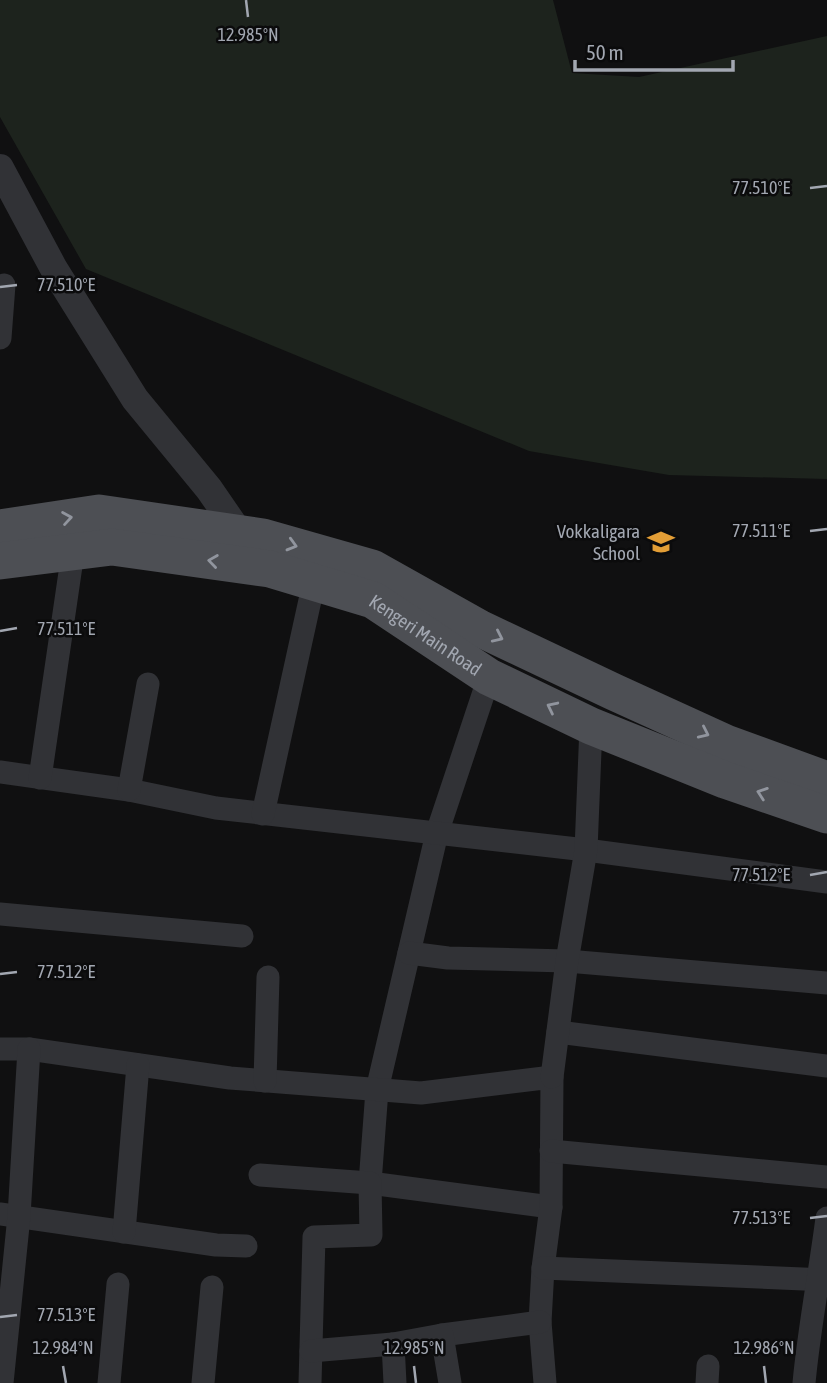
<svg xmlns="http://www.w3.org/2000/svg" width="827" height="1383" viewBox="0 0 827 1383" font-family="'Asap Condensed',sans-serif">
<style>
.green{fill:#1d231d}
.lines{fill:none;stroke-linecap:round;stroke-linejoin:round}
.minor{stroke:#313236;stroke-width:23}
.tertiary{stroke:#313236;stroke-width:28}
.primary{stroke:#4d4f54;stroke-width:37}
.oneway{stroke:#91959e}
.ticks{fill:none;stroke:#a2a7b1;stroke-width:2.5}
.labels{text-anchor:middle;stroke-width:5;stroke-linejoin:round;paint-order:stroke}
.poi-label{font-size:19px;fill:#a2a7b1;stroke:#0b0b0c;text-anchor:end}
.street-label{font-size:19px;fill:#a2a7b1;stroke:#0b0b0c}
.ticks-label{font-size:18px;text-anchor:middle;fill:#a2a7b1;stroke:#0b0b0c;stroke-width:5;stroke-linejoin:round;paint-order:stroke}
</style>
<rect width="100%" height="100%" fill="#101011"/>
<polygon class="green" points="0,0 553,0 572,73 639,77 827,36 827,479 669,475 529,451 86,269 0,117"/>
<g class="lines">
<g class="minor">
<polyline points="0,338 4,285"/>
<polyline points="489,677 437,833 377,1090 370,1183 551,1207"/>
<polyline points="0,772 129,790 216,808 586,850 827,882"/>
<polyline points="40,778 73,552"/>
<polyline points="129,790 148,684"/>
<polyline points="263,814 314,582"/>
<polyline points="0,914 242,936"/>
<polyline points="409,953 448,958 567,961 827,983"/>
<polyline points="558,1032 827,1066"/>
<polyline points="0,1049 29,1049 230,1078 421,1093 552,1077 551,1207 543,1268 540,1322 545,1383"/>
<polyline points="552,1077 567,961 586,850 591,726"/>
<polyline points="265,1081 268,977"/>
<polyline points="551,1151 827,1177"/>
<polyline points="260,1175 370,1183 371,1235 314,1237 310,1383"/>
<polyline points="0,1214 216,1245 246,1246"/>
<polyline points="124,1232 138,1065"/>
<polyline points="543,1268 827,1280"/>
<polyline points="442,1335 540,1322"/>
<polyline points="393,1344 395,1383"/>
<polyline points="311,1351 393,1344 442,1335 450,1383"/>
<polyline points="2,1383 19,1216 29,1049"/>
<polyline points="109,1383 118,1284"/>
<polyline points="203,1383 212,1287"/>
<polyline points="707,1383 708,1366"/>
<path d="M804,1383C809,1328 820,1273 827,1218"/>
</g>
<polyline class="tertiary" points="0,168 54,269 135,399 209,489 240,534 245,546"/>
<g class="primary">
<polyline points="0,528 99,513 263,537 372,568 479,628 614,692 726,743 827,780"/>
<path id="s1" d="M0,561L112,547L270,569L373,600L489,677L591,726L725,780L827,815"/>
</g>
</g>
<defs><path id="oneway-chevron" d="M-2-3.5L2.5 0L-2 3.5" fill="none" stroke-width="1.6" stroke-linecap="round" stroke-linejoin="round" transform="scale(1.75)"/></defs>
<g class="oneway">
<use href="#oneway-chevron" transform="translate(67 518) rotate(-9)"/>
<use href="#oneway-chevron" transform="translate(292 545) rotate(16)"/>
<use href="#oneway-chevron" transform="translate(213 561) rotate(-172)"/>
<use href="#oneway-chevron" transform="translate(498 637) rotate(25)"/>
<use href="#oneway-chevron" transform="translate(552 707) rotate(-154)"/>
<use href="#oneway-chevron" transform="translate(704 733) rotate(25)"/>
<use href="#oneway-chevron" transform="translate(762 793) rotate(-161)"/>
</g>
<path class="ticks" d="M246,0L248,17M810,188L827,186M0,287L17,285M810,531L827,529M0,631L17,628M810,875L827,872M0,974L17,972M810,1218L827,1216M0,1317L17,1315M63,1366L66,1383M414,1366L416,1383M764,1366L766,1383"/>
<defs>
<symbol id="school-bare" viewBox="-9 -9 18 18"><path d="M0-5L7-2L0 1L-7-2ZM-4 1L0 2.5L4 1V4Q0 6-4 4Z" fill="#e39e36" stroke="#0b0b0c" stroke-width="2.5" paint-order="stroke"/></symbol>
</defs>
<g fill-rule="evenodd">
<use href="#school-bare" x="642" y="523" width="38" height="38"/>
</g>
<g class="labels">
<g class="poi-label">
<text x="640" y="538">Vokkaligara<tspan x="640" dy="22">School</tspan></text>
</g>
<g class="street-label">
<text dy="7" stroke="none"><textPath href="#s1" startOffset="443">Kengeri Main Road</textPath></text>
</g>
</g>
<g class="ticks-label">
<text x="248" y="41">12.985°N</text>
<text x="761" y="194">77.510°E</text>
<text x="66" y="291">77.510°E</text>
<text x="761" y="537">77.511°E</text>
<text x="66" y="635">77.511°E</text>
<text x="761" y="881">77.512°E</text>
<text x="66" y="978">77.512°E</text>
<text x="761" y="1224">77.513°E</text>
<text x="66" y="1321">77.513°E</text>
<text x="63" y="1354">12.984°N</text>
<text x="414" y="1354">12.985°N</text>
<text x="764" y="1354">12.986°N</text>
</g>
<path d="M575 60v10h158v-10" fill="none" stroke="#a2a7b1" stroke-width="3.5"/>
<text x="586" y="60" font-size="21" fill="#a2a7b1" stroke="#0b0b0c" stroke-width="5" paint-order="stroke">50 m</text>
</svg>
